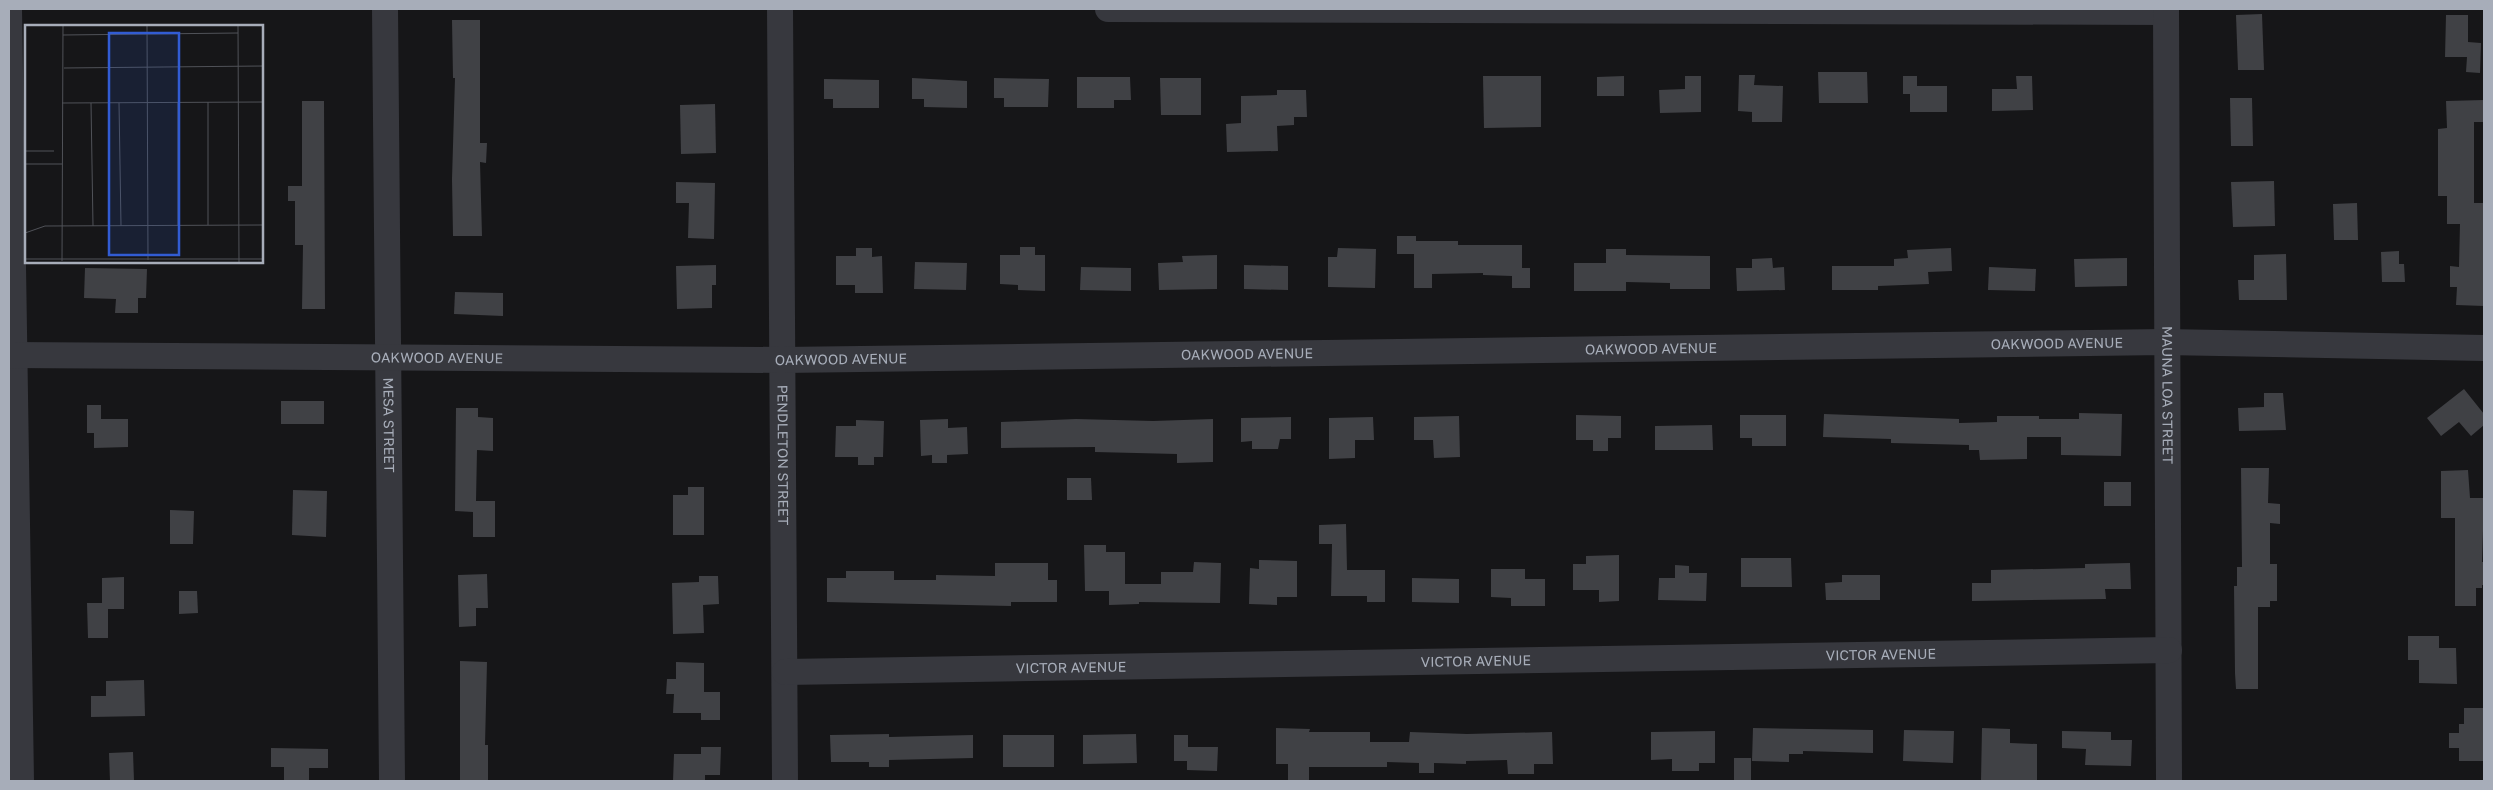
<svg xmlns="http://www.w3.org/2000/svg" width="2493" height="790" viewBox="0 0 2493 790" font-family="'Golos Text',sans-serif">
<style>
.building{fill:#404145}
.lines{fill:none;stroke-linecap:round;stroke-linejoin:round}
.minor{stroke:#37383e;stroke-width:26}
.labels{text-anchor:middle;stroke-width:4;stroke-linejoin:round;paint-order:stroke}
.street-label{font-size:14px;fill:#a7adb9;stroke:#111113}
.inset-road{fill:none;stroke:#505258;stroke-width:1}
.view{fill:#325cd3;fill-opacity:0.15;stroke:#325cd3;stroke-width:2.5}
.inset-edge{fill:none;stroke:#a7adb9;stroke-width:2.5}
</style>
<rect width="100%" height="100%" fill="#161618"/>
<g class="building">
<polygon points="2262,14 2264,70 2238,70 2236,15"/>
<polygon points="2446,15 2468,15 2468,42 2481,43 2480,73 2466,72 2467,57 2445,57"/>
<polygon points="452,20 480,20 480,143 487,143 486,163 480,162 482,236 453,236 452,179 455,78 453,78"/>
<polygon points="1818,72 1867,72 1868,103 1819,103"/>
<polygon points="1739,75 1755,75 1754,85 1783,86 1782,122 1752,122 1752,112 1738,111"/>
<polygon points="1483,76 1541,76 1541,127 1484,128"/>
<polygon points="1624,76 1624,96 1597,96 1597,77"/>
<polygon points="1685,76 1701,76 1701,112 1660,113 1659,90 1685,89"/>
<polygon points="1903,76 1917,76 1917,86 1947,86 1947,112 1910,112 1910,94 1903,94"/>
<polygon points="2016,76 2032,76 2033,110 1992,111 1992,89 2017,89"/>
<polygon points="1077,77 1130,77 1131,100 1114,100 1114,108 1077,108"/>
<polygon points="912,78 967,81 967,108 924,107 924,99 912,99"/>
<polygon points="994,78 1049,79 1048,107 1004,107 1004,98 994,98"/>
<polygon points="1160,78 1201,78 1201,115 1161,115"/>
<polygon points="824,79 879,80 879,108 833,108 833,99 824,99"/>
<polygon points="1277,90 1306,90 1307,117 1294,117 1294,125 1277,126 1278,151 1227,152 1226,124 1241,123 1241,96 1277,95"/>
<polygon points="2230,98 2252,98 2253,146 2231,146"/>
<polygon points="2484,100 2484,122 2474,122 2474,203 2484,203 2484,306 2456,305 2457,287 2450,287 2450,266 2459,267 2460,224 2447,224 2447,196 2438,196 2438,129 2447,128 2446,101"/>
<polygon points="302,101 324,101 325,309 302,309 303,245 295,245 295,201 288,201 288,186 302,186"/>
<polygon points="715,104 716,153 681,154 680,105"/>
<polygon points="2274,181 2275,226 2233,227 2231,182"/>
<polygon points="676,182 715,183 714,239 688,238 689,203 676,203"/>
<polygon points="2357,203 2358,240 2334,240 2333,204"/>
<polygon points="1397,236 1416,236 1416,241 1458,241 1458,245 1522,245 1522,268 1530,268 1530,288 1512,288 1512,276 1483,275 1483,273 1432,274 1432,288 1414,288 1414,254 1397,254"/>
<polygon points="1020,247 1035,247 1035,255 1045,255 1045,291 1018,290 1018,285 1000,284 1000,255 1020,255"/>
<polygon points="856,248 872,248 872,257 882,256 883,293 855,293 855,285 836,285 836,256 856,256"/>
<polygon points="1338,248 1376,249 1375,288 1328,287 1328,257 1337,257"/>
<polygon points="1951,248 1952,271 1928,272 1929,284 1878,286 1878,290 1832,290 1832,266 1894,266 1894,259 1908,258 1907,250"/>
<polygon points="1606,249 1626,249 1626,255 1710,256 1710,289 1670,289 1670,283 1626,282 1626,291 1574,291 1574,263 1606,263"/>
<polygon points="2399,251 2399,264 2404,264 2405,282 2382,282 2381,252"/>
<polygon points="2286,254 2287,300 2239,300 2238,280 2254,280 2254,255"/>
<polygon points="1217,255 1217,289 1159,290 1158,263 1183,262 1182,256"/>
<polygon points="1772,258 1773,268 1784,267 1785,290 1737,291 1736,268 1752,268 1752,259"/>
<polygon points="2127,258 2127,286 2075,287 2074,259"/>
<polygon points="915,262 967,263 966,290 914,289"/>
<polygon points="716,265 716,285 712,285 712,308 677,309 676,266"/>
<polygon points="1244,265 1288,266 1288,290 1244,289"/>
<polygon points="1081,267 1131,268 1131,291 1080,290"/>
<polygon points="1989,267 2036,269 2035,291 1988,290"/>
<polygon points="85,268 147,269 146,298 138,298 138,313 115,313 116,299 84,298"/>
<polygon points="455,292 503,293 503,316 454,314"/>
<polygon points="2464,389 2484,414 2484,425 2471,436 2459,422 2441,436 2427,418"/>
<polygon points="2264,393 2283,393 2286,430 2239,431 2238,408 2264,407"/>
<rect x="281" y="401" width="43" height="23"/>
<polygon points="87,405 101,405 101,419 128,419 128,447 94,448 94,433 87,433"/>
<polygon points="456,408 478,408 478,417 493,418 493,451 477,450 476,501 495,501 495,537 473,537 473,512 455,511"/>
<polygon points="2079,413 2122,414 2121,456 2061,455 2061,437 2027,437 2027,459 1980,460 1979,450 1969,450 1969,445 1891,443 1891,439 1823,437 1824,414 1959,419 1959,423 1997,422 1997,416 2039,416 2039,419 2079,419"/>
<polygon points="1576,415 1621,416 1621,438 1608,438 1608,451 1593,451 1593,440 1576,440"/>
<polygon points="1740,415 1786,415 1786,446 1752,446 1752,438 1740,438"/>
<polygon points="1459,416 1460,457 1434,458 1433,440 1414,440 1414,417"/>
<polygon points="1291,417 1291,439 1280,439 1278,449 1252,449 1252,441 1241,442 1241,418"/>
<polygon points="1373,417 1374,440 1355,440 1355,458 1329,459 1329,418"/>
<polygon points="948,419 948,428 967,427 968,454 947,455 947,463 932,463 932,455 921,456 920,420"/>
<polygon points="1076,419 1153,421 1213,419 1213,462 1177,463 1177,454 1095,452 1095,447 1001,448 1001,422"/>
<polygon points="856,420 884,421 883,457 874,457 874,465 858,465 858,457 835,457 836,426 856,426"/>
<polygon points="1712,425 1713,450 1655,450 1655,426"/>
<polygon points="2241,468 2269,468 2268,503 2280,504 2280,524 2270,523 2270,564 2277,564 2277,601 2270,601 2270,607 2258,607 2258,689 2236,689 2235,673 2234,586 2237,586 2237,567 2242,567"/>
<polygon points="2468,470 2470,498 2484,498 2482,562 2484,562 2484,585 2482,585 2482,588 2476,588 2476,606 2455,606 2455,518 2441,518 2441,471"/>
<polygon points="1067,478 1091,478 1092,500 1067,500"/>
<rect x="2104" y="482" width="27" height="24"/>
<polygon points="688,487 704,487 704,535 673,535 673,495 688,495"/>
<polygon points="293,490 327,491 326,537 292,535"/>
<polygon points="170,510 194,511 193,544 170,544"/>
<polygon points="1346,524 1347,570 1385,570 1385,602 1367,602 1367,596 1331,596 1332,544 1319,544 1319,525"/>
<polygon points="1084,545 1106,545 1106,552 1125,552 1125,584 1161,584 1161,572 1193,572 1194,562 1221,563 1220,603 1139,602 1139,604 1109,605 1109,591 1085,591"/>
<polygon points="1619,555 1619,601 1599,602 1599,590 1573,590 1573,564 1586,564 1586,556"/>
<polygon points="1741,558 1791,558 1792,587 1741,587"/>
<polygon points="1259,560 1297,561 1297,597 1277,597 1277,605 1249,604 1250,568 1259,569"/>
<polygon points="995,563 1048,563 1048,580 1057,580 1057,602 1011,602 1011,606 827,602 827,578 846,578 846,571 894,571 894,580 936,580 936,575 995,576"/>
<polygon points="2130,563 2131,589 2105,589 2106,599 1972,601 1972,583 1991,583 1991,570 2085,568 2085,564"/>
<polygon points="1675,565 1689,566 1689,573 1707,573 1706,601 1658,600 1659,578 1675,578"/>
<polygon points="1491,569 1525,569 1525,579 1545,579 1545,606 1511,606 1511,598 1491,597"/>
<polygon points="487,574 488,608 476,608 476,626 459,627 458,575"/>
<polygon points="1842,575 1880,575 1880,600 1826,600 1825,583 1842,582"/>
<polygon points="699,576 718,576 719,604 703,605 704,633 673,634 672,583 699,582"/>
<polygon points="124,577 124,609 108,609 108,638 88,638 87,603 102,603 102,578"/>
<polygon points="1412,578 1459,579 1459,603 1412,602"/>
<polygon points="179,591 197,591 198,613 179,614"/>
<polygon points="2408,636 2439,636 2439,648 2456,648 2457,684 2419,683 2419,660 2408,660"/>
<polygon points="460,661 487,662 485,745 488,745 488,781 460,781"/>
<polygon points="676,662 704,663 704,692 720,692 720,720 701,720 701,713 673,713 674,694 666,694 667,679 676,679"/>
<polygon points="144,680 145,716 91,717 91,696 106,696 106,681"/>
<polygon points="2464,708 2484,708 2484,761 2459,761 2459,748 2449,748 2449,733 2459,733 2459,724 2464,724"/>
<polygon points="1276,728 1310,729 1309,732 1370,732 1370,742 1409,742 1410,732 1467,734 1552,732 1553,764 1534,764 1534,774 1508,774 1507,760 1466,761 1466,764 1434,763 1434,773 1419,773 1419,763 1387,762 1387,767 1309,767 1309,781 1288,781 1288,764 1276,764"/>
<polygon points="1753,728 1873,730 1873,753 1803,751 1803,754 1789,754 1789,762 1752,761"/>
<polygon points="1982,728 2010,729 2010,743 2037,744 2037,781 1981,781"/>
<polygon points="1904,730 1954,731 1953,763 1903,761"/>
<polygon points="1715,731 1715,763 1699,763 1699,771 1672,771 1672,759 1651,760 1651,732"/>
<polygon points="2062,731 2111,732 2111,740 2132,740 2131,766 2085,765 2086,749 2062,748"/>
<polygon points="889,734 889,737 973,735 973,758 889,760 889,767 869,767 869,762 831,762 830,735"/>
<polygon points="1136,734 1137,763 1083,764 1083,735"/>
<rect x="1003" y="735" width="51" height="32"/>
<polygon points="1174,735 1188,735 1188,747 1218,747 1217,771 1187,770 1187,761 1174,761"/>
<polygon points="701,747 721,747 720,775 705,775 705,781 673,781 674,754 701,754"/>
<polygon points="271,748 328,749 328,768 309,768 309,781 284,781 284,767 271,767"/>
<polygon points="133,752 134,781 110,781 109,753"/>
<rect x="1734" y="758" width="17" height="23"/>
</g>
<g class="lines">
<g class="minor">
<polyline points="9,9 21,781"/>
<path id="s1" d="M385,9L392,781"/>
<path id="s2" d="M780,9L785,781"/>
<polyline points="1108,9 2166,12"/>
<path id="s3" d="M2166,9L2169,781"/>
<path id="s4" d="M9,355L782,360L2165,342L2484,348"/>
<path id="s5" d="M785,672L2169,650"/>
</g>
</g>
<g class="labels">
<g class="street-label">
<text dy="5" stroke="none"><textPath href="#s4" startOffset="2048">OAKWOOD AVENUE</textPath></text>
<text dy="5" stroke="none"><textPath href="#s4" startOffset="1642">OAKWOOD AVENUE</textPath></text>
<text dy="5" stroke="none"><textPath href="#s4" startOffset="1238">OAKWOOD AVENUE</textPath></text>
<text dy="5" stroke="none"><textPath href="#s4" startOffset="428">OAKWOOD AVENUE</textPath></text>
<text dy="5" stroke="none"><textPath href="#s4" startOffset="832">OAKWOOD AVENUE</textPath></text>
<text dy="5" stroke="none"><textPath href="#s3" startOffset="386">MAUNA LOA STREET</textPath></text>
<text dy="5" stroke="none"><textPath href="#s1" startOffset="416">MESA STREET</textPath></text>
<text dy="5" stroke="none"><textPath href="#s2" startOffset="446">PENDLETON STREET</textPath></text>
<text dy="5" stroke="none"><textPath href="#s5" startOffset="1096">VICTOR AVENUE</textPath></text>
<text dy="5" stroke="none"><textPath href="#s5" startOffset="691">VICTOR AVENUE</textPath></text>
<text dy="5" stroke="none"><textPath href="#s5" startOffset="286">VICTOR AVENUE</textPath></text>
</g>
</g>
<g transform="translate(25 25)">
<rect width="238" height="238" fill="#161618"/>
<path class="inset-road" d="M122,0L123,235M213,0L214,237M38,10L213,8M39,43L238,41M37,78L238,77M66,78L68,201M94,78L96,201M0,126H29M0,139H37M183,200V77M153,201V77M0,208L20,201L238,200M0,234H238M37,236L38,0"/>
<path class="view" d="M84,8H154V230H84Z"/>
<rect width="238" height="238" class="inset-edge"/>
</g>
<rect width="2493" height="790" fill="none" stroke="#a7adb9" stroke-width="20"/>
</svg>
